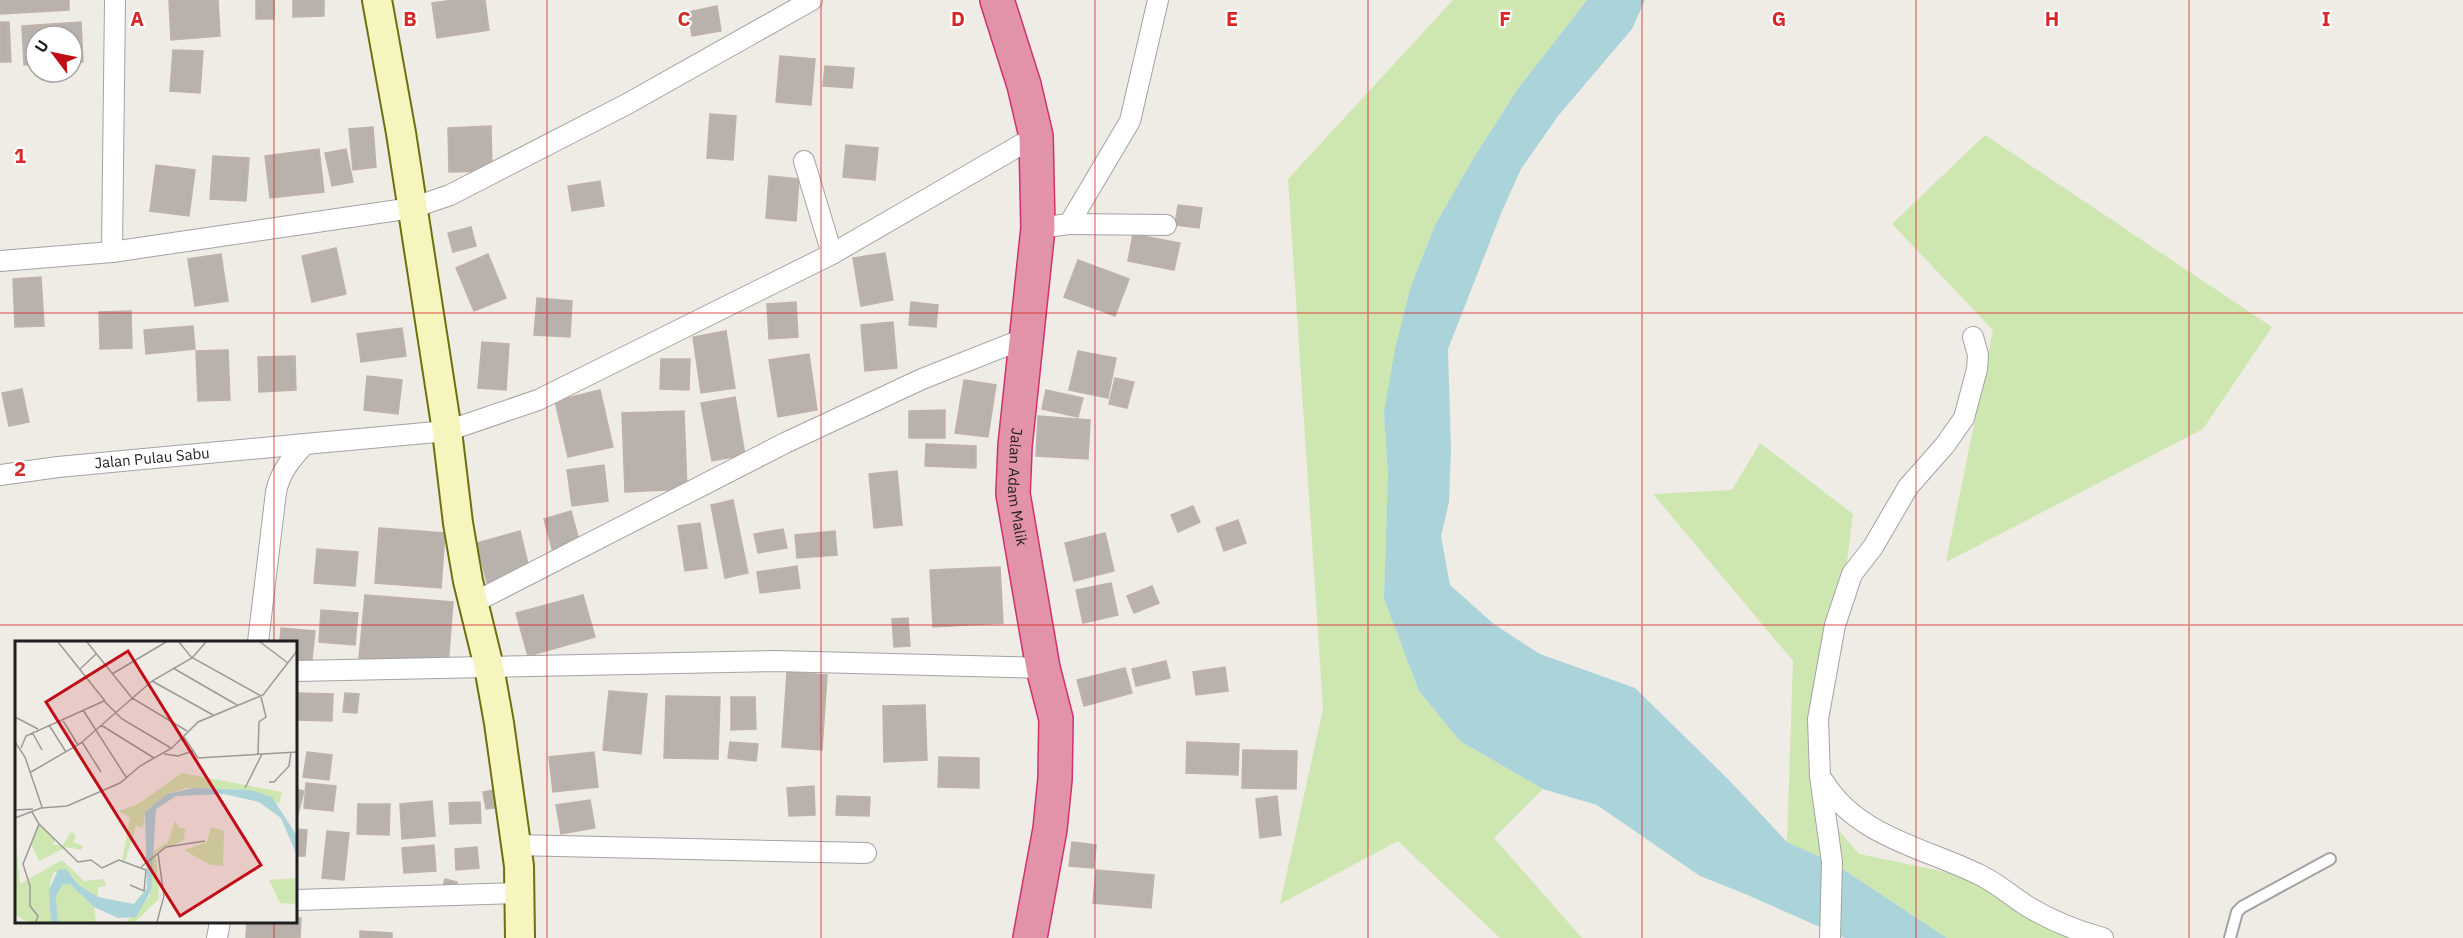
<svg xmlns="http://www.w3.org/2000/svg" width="2463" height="938" viewBox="0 0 2463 938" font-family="'IBM Plex Sans',sans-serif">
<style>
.grass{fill:#cee6b0}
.water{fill:#aad3da}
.building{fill:#b9b1ac;stroke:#c0b2aa;stroke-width:1.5}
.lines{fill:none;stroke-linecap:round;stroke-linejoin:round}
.lane-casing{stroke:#a3a3a3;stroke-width:14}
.street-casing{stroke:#a3a3a3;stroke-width:22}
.secondary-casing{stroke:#6d710c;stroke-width:32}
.highway-casing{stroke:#d03172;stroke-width:36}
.lane{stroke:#fff;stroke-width:10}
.street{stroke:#fff;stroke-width:20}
.secondary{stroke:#f6f5be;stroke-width:28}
.highway{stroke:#e293a7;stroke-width:33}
.grid{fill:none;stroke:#d62828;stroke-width:1.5;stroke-opacity:0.55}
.labels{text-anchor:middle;stroke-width:4.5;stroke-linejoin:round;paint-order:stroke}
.street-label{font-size:15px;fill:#1f1f1f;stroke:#fff}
.inset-road{fill:none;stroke:#9c9a96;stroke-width:1.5}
.view{fill:#c20d19;fill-opacity:0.15;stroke:#c20d19;stroke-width:3}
.inset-edge{fill:none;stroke:#1f1f1f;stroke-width:3}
.grid-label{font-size:20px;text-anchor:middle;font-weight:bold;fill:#d62828;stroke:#fff;stroke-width:4.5;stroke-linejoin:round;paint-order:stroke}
</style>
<rect width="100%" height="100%" fill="#efece6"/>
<g class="grass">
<polygon points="1453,0 1587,0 1517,90 1473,159 1435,225 1411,286 1384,413 1388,474 1384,599 1419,691 1460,741 1543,789 1494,838 1582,938 1500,938 1398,841 1280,904 1323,709 1288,179"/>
<polygon points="1985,135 2272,327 2203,429 1946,562 1993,330 1892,224"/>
<polygon points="1760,443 1853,514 1846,569 1812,701 1818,806 1859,854 1984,880 2019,907 2070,938 1947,938 1832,862 1787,842 1793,661 1653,494 1732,490"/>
</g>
<polygon class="water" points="1587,0 1645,0 1632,29 1558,116 1521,169 1502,211 1448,349 1451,450 1449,502 1441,536 1450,585 1495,625 1540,654 1635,688 1728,779 1787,842 1832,862 1947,938 1845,938 1743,893 1700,876 1597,805 1543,789 1460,741 1419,691 1384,599 1388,474 1384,413 1395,349 1411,286 1435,225 1473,159 1517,90"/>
<g class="building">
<polygon points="0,0 69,0 69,10 0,14"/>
<polygon points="169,0 218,0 220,36 171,40"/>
<rect x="256" y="0" width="18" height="19"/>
<polygon points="293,0 324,0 324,16 293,17"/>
<polygon points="454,0 485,0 489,30 437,38 432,3"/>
<polygon points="717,6 721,31 692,36 688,12"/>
<polygon points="0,22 9,22 11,62 0,62"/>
<polygon points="81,22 83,62 72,62 72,36 36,36 36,64 24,65 22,26"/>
<polygon points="173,50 203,51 200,93 170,91"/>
<polygon points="780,56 815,59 811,105 776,102"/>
<polygon points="825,66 854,68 852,88 823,86"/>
<polygon points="710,114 736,116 733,160 707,158"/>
<polygon points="491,126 492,171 449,172 448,128"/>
<polygon points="373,127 376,167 353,170 349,129"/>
<polygon points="846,145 878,148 875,180 843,177"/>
<polygon points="319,149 324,192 270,198 265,156"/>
<polygon points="346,149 353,182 332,186 325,153"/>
<polygon points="213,156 249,158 246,201 210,199"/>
<polygon points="156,165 195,170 189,216 150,211"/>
<polygon points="769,176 799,179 796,221 766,218"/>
<polygon points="600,181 604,206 572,211 568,186"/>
<polygon points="1178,205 1202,208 1199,228 1175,225"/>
<polygon points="471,227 476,246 453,252 448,233"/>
<polygon points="1133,234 1180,243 1174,270 1128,261"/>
<polygon points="336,248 346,294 312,302 302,256"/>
<polygon points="885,253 893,300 861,306 853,258"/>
<polygon points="221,254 228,301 195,306 188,259"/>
<polygon points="488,254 506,298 474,311 456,268"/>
<polygon points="1078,260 1129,279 1115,316 1064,297"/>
<polygon points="41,277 44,326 15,327 13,279"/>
<polygon points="537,298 572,301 570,337 534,335"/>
<polygon points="796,302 798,337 769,339 767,304"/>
<polygon points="911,302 938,305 936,327 909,325"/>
<polygon points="131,311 132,348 100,349 99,312"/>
<polygon points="893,322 897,368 865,371 861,325"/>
<polygon points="193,326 195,349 146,354 144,330"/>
<polygon points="402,328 406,356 361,362 357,334"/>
<polygon points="726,331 735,388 701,393 693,337"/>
<polygon points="482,342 509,344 506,390 478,388"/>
<polygon points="228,350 230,400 198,401 196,351"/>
<polygon points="1078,351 1116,358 1108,398 1069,390"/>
<polygon points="809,354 817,410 778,417 769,360"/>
<polygon points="295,356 296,390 259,392 258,357"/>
<polygon points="661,359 690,359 689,390 660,389"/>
<polygon points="367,376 402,380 398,414 364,410"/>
<polygon points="1115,378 1134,382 1127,408 1109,404"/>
<polygon points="964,380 996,385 988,437 955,433"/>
<polygon points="22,389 29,422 9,426 2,393"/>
<polygon points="600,390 613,447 568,457 555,401"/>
<polygon points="1046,390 1083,398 1078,417 1042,409"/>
<polygon points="735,397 745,455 712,461 701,403"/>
<polygon points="945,410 945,438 909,438 909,411"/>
<polygon points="684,411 687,489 625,492 622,413"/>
<polygon points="1038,416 1090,420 1088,459 1036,456"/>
<polygon points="926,444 976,446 976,468 925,466"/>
<polygon points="604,465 608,501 572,506 567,470"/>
<polygon points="897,471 902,525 874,528 869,474"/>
<polygon points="733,500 748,573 725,578 711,505"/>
<polygon points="1193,506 1200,522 1178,532 1171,515"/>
<polygon points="571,511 580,544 553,552 544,519"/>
<polygon points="1238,520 1246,543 1224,551 1216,528"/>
<polygon points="700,523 707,568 685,571 678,526"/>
<polygon points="379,528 445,533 441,588 375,583"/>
<polygon points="783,529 787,548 758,553 754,534"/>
<polygon points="520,531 530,572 487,583 477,543"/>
<polygon points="835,531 837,555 797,558 795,535"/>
<polygon points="1105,533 1114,571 1074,581 1065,543"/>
<polygon points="317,549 358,552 355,586 314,583"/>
<polygon points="797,566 800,588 760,593 757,572"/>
<polygon points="1000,567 1003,623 933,627 930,570"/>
<polygon points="1111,583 1118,615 1083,623 1076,590"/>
<polygon points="1152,586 1159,603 1134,613 1127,596"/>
<polygon points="365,595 453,602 448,665 359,658"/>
<polygon points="583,595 595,637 528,656 516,613"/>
<polygon points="321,610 358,613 355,645 319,642"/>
<polygon points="908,618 910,646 894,647 892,619"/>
<polygon points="281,628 315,631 311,668 296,667 296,642 280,642"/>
<polygon points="1166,661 1170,678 1136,686 1132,669"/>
<polygon points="1225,667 1228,691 1196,695 1193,672"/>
<polygon points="1125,668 1132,693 1084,706 1077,680"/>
<polygon points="787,672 827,675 822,750 782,747"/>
<polygon points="609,691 647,694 641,754 603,750"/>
<polygon points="296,693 333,694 332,721 296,720"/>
<polygon points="345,693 359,694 357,713 343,712"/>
<polygon points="666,696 720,697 718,759 664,758"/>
<polygon points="731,697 755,697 756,729 731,730"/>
<polygon points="925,705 927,760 884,762 883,706"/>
<polygon points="730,742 758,744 756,761 728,758"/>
<polygon points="1187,742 1239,744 1238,775 1186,773"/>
<polygon points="1243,750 1297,751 1296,789 1242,788"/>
<polygon points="307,752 332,755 329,780 303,777"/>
<polygon points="594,752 598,787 553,792 549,757"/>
<polygon points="939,757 979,758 979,788 938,787"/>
<polygon points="306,783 336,786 333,811 304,808"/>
<polygon points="814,786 815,815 789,816 787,788"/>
<polygon points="296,789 304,791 297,818 296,818"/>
<polygon points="499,789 502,807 486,809 483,792"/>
<polygon points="837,796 870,797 869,816 836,815"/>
<polygon points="1277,796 1281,835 1260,838 1256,799"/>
<polygon points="590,800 595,828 561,834 556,805"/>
<polygon points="432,801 435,836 402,839 400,804"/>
<polygon points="480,802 481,823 450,824 449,803"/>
<polygon points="358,804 390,804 389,835 357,834"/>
<polygon points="296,829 307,830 305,856 296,856"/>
<polygon points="327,831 349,833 344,880 322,878"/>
<polygon points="1072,842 1096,845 1094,868 1069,866"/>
<polygon points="434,845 436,871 404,873 402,848"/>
<polygon points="477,847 479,868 456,870 455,849"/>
<polygon points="1096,870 1154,875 1151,908 1093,903"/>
<polygon points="445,879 457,882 454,893 442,890"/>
<polygon points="296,917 301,918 300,938 246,938 247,922 296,922"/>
<polygon points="360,931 392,933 392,938 360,938"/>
</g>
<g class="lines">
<defs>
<polyline id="lane" points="2230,938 2237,912 2242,907 2330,859"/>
<g id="street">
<polyline points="804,161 832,254"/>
<polyline points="1069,224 1166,225"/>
<polyline points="1038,228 1069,224 1130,121 1158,0"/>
<polyline points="112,252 115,0"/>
<polyline points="0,261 112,252 412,208 450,195 627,104 812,0"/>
<path id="s1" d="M0,475L58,467L305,444"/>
<polyline points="473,603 785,443 922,379 1028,337"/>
<path d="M258,642L276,492C280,472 291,459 305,444L447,431L538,400L832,254L1036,136"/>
<polyline points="296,671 775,661 1043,668"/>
<path d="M1824,782C1857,836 1924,848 1978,874C1996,882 2011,896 2027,906C2050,920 2077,931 2103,938"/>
<polyline points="515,845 866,853"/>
<polyline points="296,900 520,893"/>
<polyline points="217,938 220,922"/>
<polyline points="1830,938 1832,862 1820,776 1818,719 1835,625 1852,574 1873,547 1908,487 1945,445 1964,418 1977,369 1978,355 1973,337"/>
</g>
<polyline id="secondary" points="377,0 401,133 447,431 458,523 468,581 489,667 499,723 519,866 520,938"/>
<g id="highway">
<path id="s2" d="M997,0L1024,85L1036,136L1038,228L1015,446L1013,494L1043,668L1056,719L1055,779L1050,829L1030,938"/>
</g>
</defs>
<use href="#lane" class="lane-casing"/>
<use href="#street" class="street-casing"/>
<use href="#secondary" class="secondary-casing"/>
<use href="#highway" class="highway-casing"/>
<use href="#lane" class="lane"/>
<use href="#street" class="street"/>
<use href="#secondary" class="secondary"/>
<use href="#highway" class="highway"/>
</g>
<path class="grid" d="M274,0V642M547,0V938M821,0V938M1095,0V938M1368,0V938M1642,0V938M1916,0V938M2189,0V938M0,313H2463M0,625H2463M274,922V938"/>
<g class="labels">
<g class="street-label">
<text dy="5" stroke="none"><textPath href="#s1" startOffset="153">Jalan Pulau Sabu</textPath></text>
<text dy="5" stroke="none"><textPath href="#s2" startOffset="494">Jalan Adam Malik</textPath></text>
</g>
</g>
<g transform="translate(15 641)">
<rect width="282" height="282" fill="#efece6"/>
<path d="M167,132L267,151L264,163L236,149L171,147L152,153L130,171L128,187L121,185L110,221L107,220L115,177L104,170L123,163ZM160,180L164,187H170L169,199L141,212L144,258L120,281H111L135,255L137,211L153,201ZM25,183L40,198L38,204H48L56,191L61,194L58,201L68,205L66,209L51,206L24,220L16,203ZM196,186L209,190L208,225L195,224L169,209L192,201ZM0,191L5,243L47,219L69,240L89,238L91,245L83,246V256L64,244L57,234L39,231L35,241L36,281H13L0,274ZM282,237V263L265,262L254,239ZM48,243H55L79,266L81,281H43L41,255Z" fill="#cee6b0"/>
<path d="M179,147L236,149L257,156L282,195V215L266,177L244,161L209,153L161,155L141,168L136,250L121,276L103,277L79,266L55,243H48L41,255L43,281H36L34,249L43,229L51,228L64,244L83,256L119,263L132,247L130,171L152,153Z" fill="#aad3da"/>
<path class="inset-road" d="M43,1L90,60M72,1L117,57L172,90M164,1L176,16L246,55M245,1L273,22M158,27L222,64M65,28L81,13M97,33L151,1M137,40L198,74M68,69L111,136M0,76L23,88M47,78L63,104M34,84L51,111M86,84L139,117M17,91L27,109M169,96L183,117L282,111M0,101L10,116L27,166M67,101L86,131M6,107L11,95L89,60L107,78L156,107M149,113L163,115L178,110M243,113L244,81L251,76L246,56M16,131L66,102L137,40L177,17L191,1M254,141H259L274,125L276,111M230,147L247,113M0,169L18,168M17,171L24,183L8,223L15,245V265L23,275L21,281M0,177L26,167L52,165L105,142L125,125L157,107L183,81L248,54L282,10M24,183L63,221L76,219L87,227L104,219L131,229L129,250L115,244M126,226L151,206L190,200M142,281L149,255L143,212"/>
<path class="view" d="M113,10L246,224L165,275L31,61Z"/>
<rect width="282" height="282" class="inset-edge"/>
</g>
<g class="grid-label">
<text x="137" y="26">A</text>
<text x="410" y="26">B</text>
<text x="684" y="26">C</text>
<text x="958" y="26">D</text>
<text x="1232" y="26">E</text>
<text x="1505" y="26">F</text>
<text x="1779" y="26">G</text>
<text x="2052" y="26">H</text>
<text x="2326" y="26">I</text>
<text x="20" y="163">1</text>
<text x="20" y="476">2</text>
</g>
<g transform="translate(54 54) rotate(302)"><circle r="28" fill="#ffffff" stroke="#a5a5a5" stroke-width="1.5"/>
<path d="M0-4.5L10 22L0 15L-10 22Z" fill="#c20d19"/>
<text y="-9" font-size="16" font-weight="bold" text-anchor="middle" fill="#1f1f1f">U</text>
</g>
</svg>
